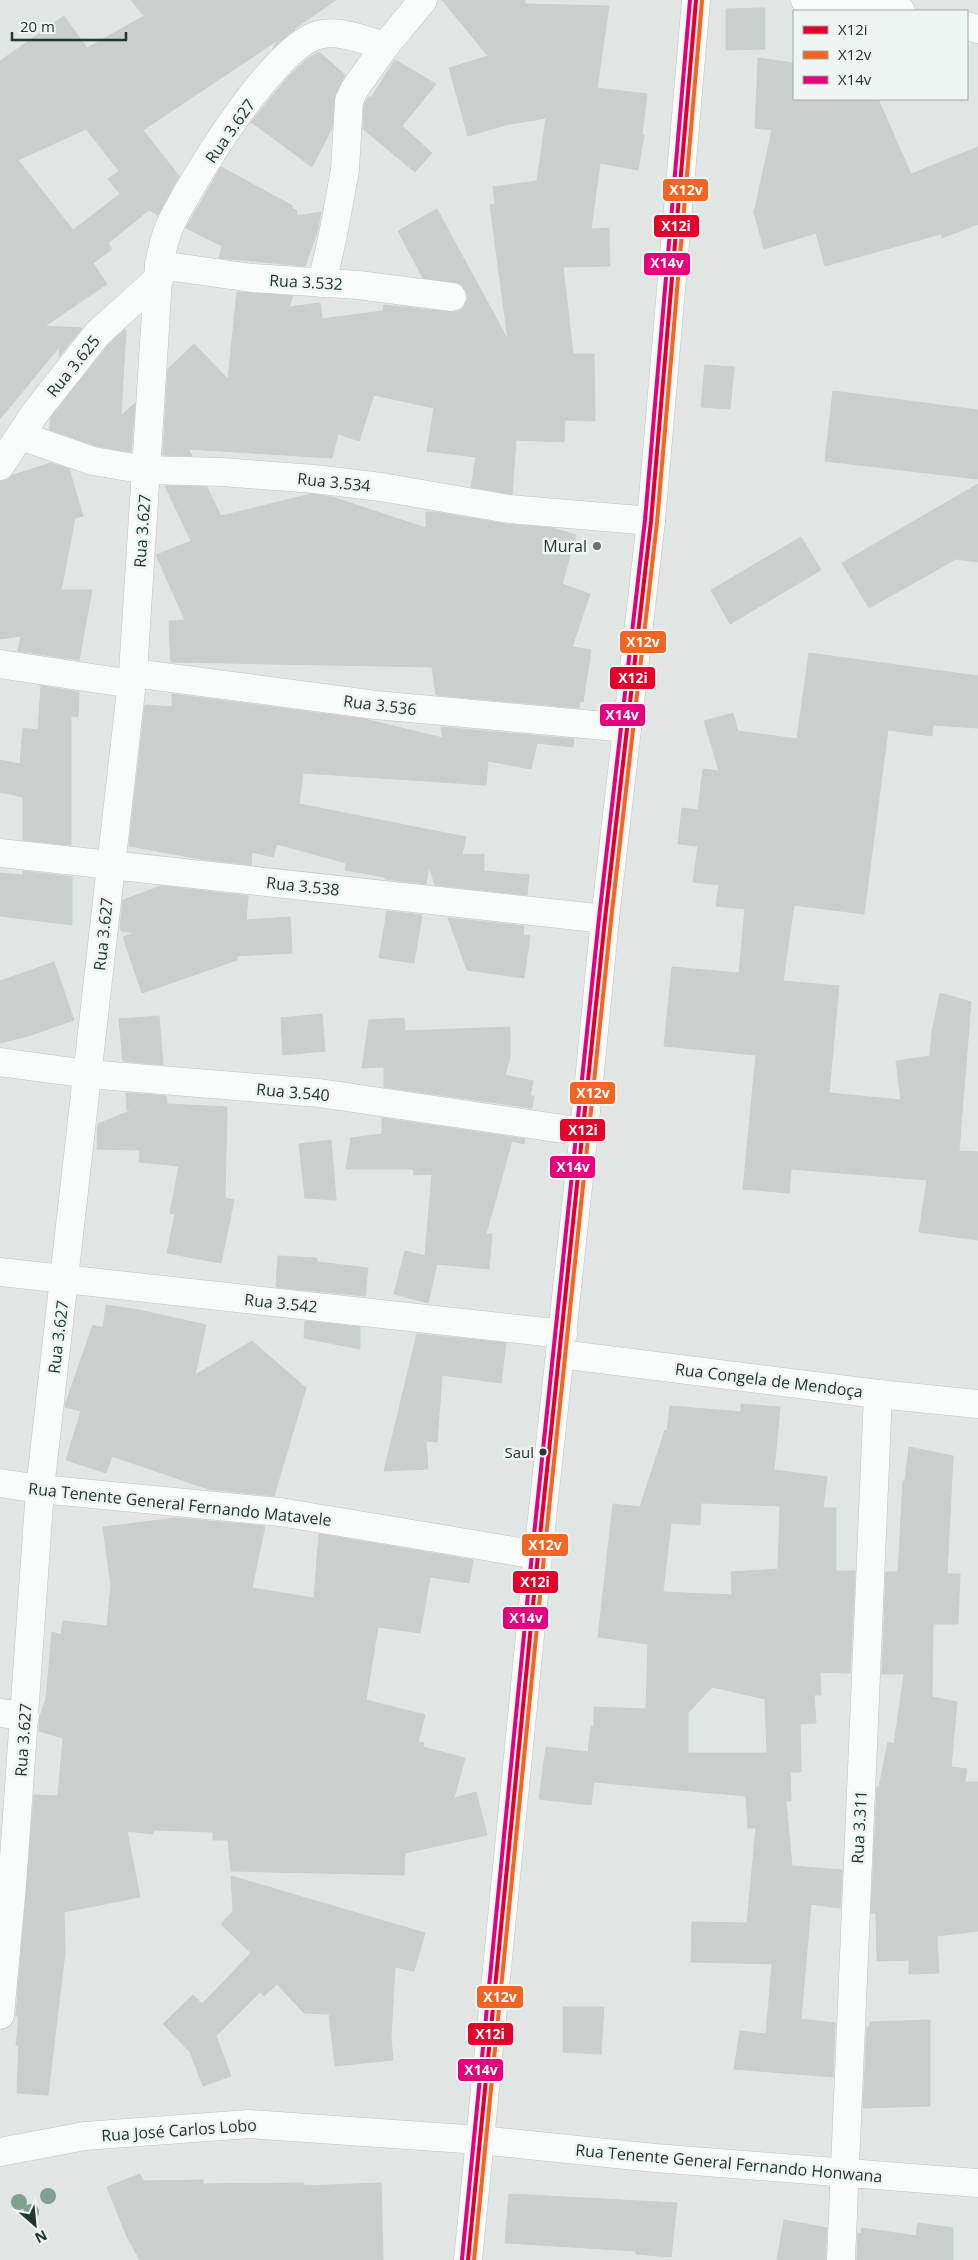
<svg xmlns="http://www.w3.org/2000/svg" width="978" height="2260" viewBox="0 0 978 2260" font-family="'Open Sans',sans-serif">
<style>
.building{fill:#cacfcd;stroke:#cacfcd;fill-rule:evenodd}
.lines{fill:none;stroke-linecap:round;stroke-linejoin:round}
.street-casing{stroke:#bec3c1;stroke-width:29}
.secondary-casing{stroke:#bec3c1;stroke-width:29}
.street{stroke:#fafbfb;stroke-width:28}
.secondary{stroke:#fafbfb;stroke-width:28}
.bus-1-casing{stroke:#eff5f2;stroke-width:8}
.bus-2-casing{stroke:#eff5f2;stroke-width:8}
.bus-3-casing{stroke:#eff5f2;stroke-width:8}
.bus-1{stroke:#e4002b;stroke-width:4}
.bus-2{stroke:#f26522;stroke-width:4}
.bus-3{stroke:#e5007d;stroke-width:4}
.tree{fill:#80a18f}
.poi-dot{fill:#657470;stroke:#eff5f2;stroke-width:2}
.bus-dot{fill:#223632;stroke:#eff5f2;stroke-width:2}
.labels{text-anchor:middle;stroke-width:5;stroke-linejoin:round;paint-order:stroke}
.bus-label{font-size:15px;fill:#223632;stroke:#eff5f2;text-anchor:end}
.street-label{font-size:16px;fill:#223632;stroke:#eff5f2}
.poi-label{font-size:16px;fill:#223632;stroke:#eff5f2;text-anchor:end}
.line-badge{stroke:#eff5f2;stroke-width:2}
.badge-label{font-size:14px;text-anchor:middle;font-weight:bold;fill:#fff}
</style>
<rect width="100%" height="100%" fill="#e1e6e4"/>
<g class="building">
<path d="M131,0H336L294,29L295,30L273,48L278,40L143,130L179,176L158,215L149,210L108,243L112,249L93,263L107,284L45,326L82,328L59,357L60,346L0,419V61L64,16L87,48L144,16ZM86,129L119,171L108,179L120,194L73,230L18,160Z"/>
<polygon points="442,0 525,0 525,4 609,6 597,88 647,94 642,134 644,135 638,170 600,163 591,229 609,228 610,266 563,267 573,354 594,354 595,421 565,420 564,442 516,440 512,494 471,487 476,457 427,451 434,408 374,395 359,441 338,434 332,458 188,449 192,456 163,455 168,369 194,344 228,379 237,292 293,296 289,307 320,303 322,319 383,311 384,305 450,312 458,312 464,307 468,298 466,291 462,285 454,282 423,278 398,231 437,209 508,340 490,205 495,204 493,187 537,181 546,118 505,125 468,136 449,68 488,56"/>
<polygon points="765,8 765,49 726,50 726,9"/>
<polygon points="319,52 345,75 335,95 332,128 312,167 251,122 288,77 306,60"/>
<polygon points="758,58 794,63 794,99 878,99 911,174 978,147 978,224 942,238 941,234 825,266 816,233 764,249 754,213 772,130 755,128"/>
<polygon points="395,60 436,84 402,126 432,153 415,172 363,129 364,105 368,98 369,96 371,98"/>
<polygon points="221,167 293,206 291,208 296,210 297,216 321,212 317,233 305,266 219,258 222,246 186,228"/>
<polygon points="124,330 126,330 121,416 135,403 131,452 97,446 50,430 51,417 109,344"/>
<polygon points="705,365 734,367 730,409 701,407"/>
<polygon points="833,391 978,410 978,479 825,461"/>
<polygon points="51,463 69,469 83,516 75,518 61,590 92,590 79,660 18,651 21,636 0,639 0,481 7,480 13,475"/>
<polygon points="978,484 978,562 956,559 869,608 842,563"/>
<polygon points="165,486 207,487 221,516 311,494 332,497 426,528 426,512 434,512 506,524 552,528 576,535 562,584 590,594 572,647 591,650 583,702 580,701 579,708 436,695 432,667 171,662 169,621 185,620 156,555 191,541"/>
<polygon points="801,537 821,570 730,624 711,590"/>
<polygon points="809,653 978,676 978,728 933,725 932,736 888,730 864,914 794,905 783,981 839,986 829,1093 901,1100 896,1061 930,1056 932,1032 940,993 971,1002 959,1151 978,1152 978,1240 919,1232 927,1180 791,1169 789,1193 743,1189 756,1055 664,1046 672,967 739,973 745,909 716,906 719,885 693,882 698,846 678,844 682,808 698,810 703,769 719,771 704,721 733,713 738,731 797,739"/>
<polygon points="41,686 79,692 78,717 71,716 71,845 23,840 23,797 0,792 0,760 20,764 23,728 38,730"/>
<polygon points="172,694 364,719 443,738 441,727 574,739 573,747 537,743 531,769 488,761 486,785 303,773 299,804 466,837 462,855 484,854 484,871 529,875 527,895 435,885 429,867 426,884 385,879 385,877 345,870 346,863 277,844 273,857 252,852 251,865 201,859 129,846 145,705 172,707"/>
<polygon points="23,871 72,877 72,925 0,916 0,873 23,875"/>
<polygon points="161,886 248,896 246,920 290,917 292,953 237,956 237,960 142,993 123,937 134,933 121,931 120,928 123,900"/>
<polygon points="387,911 422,915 414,963 379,958"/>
<polygon points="448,918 524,926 523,935 530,936 524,978 467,970"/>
<polygon points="54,962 74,1020 28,1036 0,1043 0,981"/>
<polygon points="322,1014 325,1051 283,1055 281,1018"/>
<polygon points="159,1016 163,1065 123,1061 119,1019"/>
<polygon points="404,1018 405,1031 510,1027 510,1057 505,1075 533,1081 530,1096 534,1096 532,1108 384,1087 384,1067 362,1068 369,1020"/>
<polygon points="126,1093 166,1096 167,1104 227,1107 225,1198 234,1200 221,1263 167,1253 175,1214 170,1213 179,1166 139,1162 140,1150 97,1149 98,1124 132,1110 127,1110"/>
<polygon points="382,1118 525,1139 524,1144 512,1141 486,1234 492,1234 489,1269 437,1264 428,1303 394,1294 405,1251 425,1256 432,1174 414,1175 413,1169 346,1169 351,1138 382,1134"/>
<polygon points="331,1140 336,1200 305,1198 299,1144"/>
<polygon points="278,1256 317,1258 317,1262 368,1268 365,1296 276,1287"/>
<polygon points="106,1305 139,1310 206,1325 195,1375 252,1341 306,1388 274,1496 208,1489 112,1456 106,1473 66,1460 81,1411 65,1407 65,1405 93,1325 103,1328"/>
<polygon points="305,1321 360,1327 360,1349 304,1338"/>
<polygon points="417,1334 506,1343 501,1383 442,1375 437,1442 426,1441 428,1469 384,1471"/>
<path d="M741,1404L780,1407L774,1470L827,1477L823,1508H836V1571H855L850,1673L820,1672L821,1695H814L816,1723L800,1724L801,1772H790L791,1801H786L792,1866L842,1870L840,1908L811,1904L801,2019L835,2023L833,2077L734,2069L740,2031L766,2034L772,1964L691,1962L692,1922L747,1923L756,1828H748L746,1796L594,1782L591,1805L539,1799L546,1747L588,1752L591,1726H594V1707L646,1709L648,1644L598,1637L613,1504L640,1507L665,1430L667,1431L670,1406L741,1412ZM701,1503L780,1506L778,1569L731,1572L732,1595L663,1592L671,1523L700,1525ZM712,1687L765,1699L767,1753H688V1713Z"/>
<polygon points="909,1447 953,1456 947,1574 960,1574 958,1624 933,1624 932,1697 957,1702 951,1767 967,1769 965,1782 978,1782 978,1931 937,1936 939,1973 909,1974 909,1960 877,1961 876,1913 871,1913 877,1787 879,1787 888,1742 894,1744 904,1674 882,1674 886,1572 898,1572 903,1481 905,1481"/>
<polygon points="176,1518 265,1526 252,1588 314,1598 319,1534 473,1560 469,1583 430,1577 420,1633 378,1627 366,1700 425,1715 418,1742 424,1743 423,1747 465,1758 454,1798 476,1792 487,1835 405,1853 404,1875 231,1871 228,1840 213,1840 213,1832 154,1830 153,1834 127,1831 140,1897 64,1912 65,1952 48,2095 17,2093 19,2045 16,2045 19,2016 16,2016 34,1795 58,1796 63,1738 39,1731 40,1716 46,1699 52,1632 61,1635 63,1621 107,1626 111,1586 103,1527"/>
<polygon points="231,1876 425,1933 414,1971 395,1967 391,2038 393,2060 335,2066 329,2014 304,2013 277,1984 264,1996 260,1992 216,2036 231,2076 203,2086 190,2052 163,2024 193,1995 202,2004 251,1953 221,1924 233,1911"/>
<polygon points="563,2007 604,2007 601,2054 563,2052"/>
<polygon points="930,2020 930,2106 863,2108 867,2027 870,2027 870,2022"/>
<polygon points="140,2174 143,2181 203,2180 203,2184 304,2183 304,2186 381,2183 383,2260 140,2260 127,2237 107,2187"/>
<polygon points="509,2194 677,2203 671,2257 636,2254 636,2251 505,2243"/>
<polygon points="784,2220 827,2228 825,2260 777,2260"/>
<polygon points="918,2223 953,2228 953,2260 857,2260 858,2233 861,2234 862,2228 916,2236"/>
</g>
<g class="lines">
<defs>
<g id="street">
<polyline points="805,0 876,6 901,11"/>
<polyline points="967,26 978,29"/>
<polyline points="159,265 252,278 358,285 452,297"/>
<polyline points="322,283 333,235 345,170 349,101 354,90 385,46 423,0"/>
<polyline points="21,436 93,461 146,470 222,472 314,479 381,487 509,509 651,521"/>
<polyline points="0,466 35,413 98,333 160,277"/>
<polyline points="0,664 132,684"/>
<polyline points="133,673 376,705 627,728"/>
<polyline points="0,853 605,919"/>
<polyline points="0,1062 88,1074 319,1093 584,1132"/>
<polyline points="0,1272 563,1334"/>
<polyline points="560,1354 878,1394 978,1404"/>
<polyline points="0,1483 40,1489 280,1512 538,1555"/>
<polyline points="0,1713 25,1716"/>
<path d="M0,2015L12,1886L40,1489L133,673L159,265C162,250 165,235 172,221C194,177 270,53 315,36C337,28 363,40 385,46"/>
<polyline points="480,2140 655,2158 978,2183"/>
<polyline points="841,2260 878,1394"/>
</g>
<g id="secondary">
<polyline points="0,2152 85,2136 249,2124 480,2140"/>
<polyline points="468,2260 538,1555 584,1132 605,919 651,521 696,0"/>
</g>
</defs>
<use href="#street" class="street-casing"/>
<use href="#secondary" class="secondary-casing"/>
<use href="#street" class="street"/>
<use href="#secondary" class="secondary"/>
<defs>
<polyline id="bus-1" points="468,2260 538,1555 605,919 651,521 696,0"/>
<polyline id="bus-2" points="474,2260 544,1556 611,920 657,522 702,1"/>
<polyline id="bus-3" points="462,2259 532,1554 599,918 645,520 690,0"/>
</defs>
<use href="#bus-1" class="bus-1-casing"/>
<use href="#bus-2" class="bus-2-casing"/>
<use href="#bus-3" class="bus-3-casing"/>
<use href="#bus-1" class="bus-1"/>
<use href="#bus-2" class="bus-2"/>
<use href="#bus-3" class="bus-3"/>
</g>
<g class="tree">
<circle cx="48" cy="2196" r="8"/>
<circle cx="19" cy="2202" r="8"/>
<circle cx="31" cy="2212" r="8"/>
</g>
<circle class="poi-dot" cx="597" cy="546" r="5"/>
<circle class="bus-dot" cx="543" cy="1452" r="4.5"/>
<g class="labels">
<g class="bus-label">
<text x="534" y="1458">Saul</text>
</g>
<g class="street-label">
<text transform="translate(230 131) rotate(-55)" y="6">Rua 3.627</text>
<text transform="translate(306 282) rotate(3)" y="6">Rua 3.532</text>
<text transform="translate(73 366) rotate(-51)" y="6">Rua 3.625</text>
<text transform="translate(334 482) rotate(6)" y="6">Rua 3.534</text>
<text transform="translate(142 531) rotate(-86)" y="6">Rua 3.627</text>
<text transform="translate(380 705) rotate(7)" y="6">Rua 3.536</text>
<text transform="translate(303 886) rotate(6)" y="6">Rua 3.538</text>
<text transform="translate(103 934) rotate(-84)" y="6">Rua 3.627</text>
<text transform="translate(293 1092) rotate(5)" y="6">Rua 3.540</text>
<text transform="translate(281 1303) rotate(6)" y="6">Rua 3.542</text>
<text transform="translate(58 1337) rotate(-83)" y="6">Rua 3.627</text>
<text transform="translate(769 1380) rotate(7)" y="6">Rua Congela de Mendoça</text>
<text transform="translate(180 1504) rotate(6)" y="6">Rua Tenente General Fernando Matavele</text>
<text transform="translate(23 1740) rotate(-86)" y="6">Rua 3.627</text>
<text transform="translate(859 1827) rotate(-87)" y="6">Rua 3.311</text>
<text transform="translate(179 2130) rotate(-4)" y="6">Rua José Carlos Lobo</text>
<text transform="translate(729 2163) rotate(5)" y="6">Rua Tenente General Fernando Honwana</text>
</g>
<g class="poi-label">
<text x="587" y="552">Mural</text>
</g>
</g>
<g class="line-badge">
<rect x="662" y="178" width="47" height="24" rx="5" fill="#f26522"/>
<rect x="653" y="214" width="47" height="24" rx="5" fill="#e4002b"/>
<rect x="643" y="252" width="48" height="24" rx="5" fill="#e5007d"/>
<rect x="619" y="630" width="48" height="24" rx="5" fill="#f26522"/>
<rect x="609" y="666" width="47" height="24" rx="5" fill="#e4002b"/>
<rect x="599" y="703" width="47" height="24" rx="5" fill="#e5007d"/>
<rect x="569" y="1081" width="47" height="24" rx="5" fill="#f26522"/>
<rect x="559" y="1118" width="47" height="24" rx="5" fill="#e4002b"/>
<rect x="549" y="1155" width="47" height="24" rx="5" fill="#e5007d"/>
<rect x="521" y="1533" width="48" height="24" rx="5" fill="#f26522"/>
<rect x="512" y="1570" width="47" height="24" rx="5" fill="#e4002b"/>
<rect x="502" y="1606" width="47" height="24" rx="5" fill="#e5007d"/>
<rect x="476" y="1985" width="48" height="24" rx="5" fill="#f26522"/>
<rect x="467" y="2022" width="47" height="24" rx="5" fill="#e4002b"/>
<rect x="457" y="2058" width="47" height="24" rx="5" fill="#e5007d"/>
</g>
<g class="badge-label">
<text x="686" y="195">X12v</text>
<text x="676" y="231">X12i</text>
<text x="667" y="268">X14v</text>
<text x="643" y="647">X12v</text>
<text x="633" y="683">X12i</text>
<text x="622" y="720">X14v</text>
<text x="593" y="1098">X12v</text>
<text x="583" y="1135">X12i</text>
<text x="573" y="1172">X14v</text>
<text x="545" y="1550">X12v</text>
<text x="535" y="1587">X12i</text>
<text x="526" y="1623">X14v</text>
<text x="500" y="2002">X12v</text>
<text x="490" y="2039">X12i</text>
<text x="481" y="2075">X14v</text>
</g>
<rect x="793" y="10" width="175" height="90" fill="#eff5f2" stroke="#9da9a5"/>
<rect x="803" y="26" width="25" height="8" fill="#e4002b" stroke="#9da9a5"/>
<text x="838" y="35" font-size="15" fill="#223632">X12i</text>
<rect x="803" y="51" width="25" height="8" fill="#f26522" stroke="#9da9a5"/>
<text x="838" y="60" font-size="15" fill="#223632">X12v</text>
<rect x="803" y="76" width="25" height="8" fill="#e5007d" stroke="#9da9a5"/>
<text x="838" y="85" font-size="15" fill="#223632">X14v</text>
<g transform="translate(35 2225) rotate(153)" stroke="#eff5f2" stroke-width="4" paint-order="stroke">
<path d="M0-4L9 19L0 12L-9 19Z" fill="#223632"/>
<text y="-8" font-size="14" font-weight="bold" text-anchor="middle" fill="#223632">N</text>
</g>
<path d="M12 32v8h114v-8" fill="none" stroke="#223632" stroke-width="2.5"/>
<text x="20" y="32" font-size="15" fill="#223632" stroke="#eff5f2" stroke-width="4" paint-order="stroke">20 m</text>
</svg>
